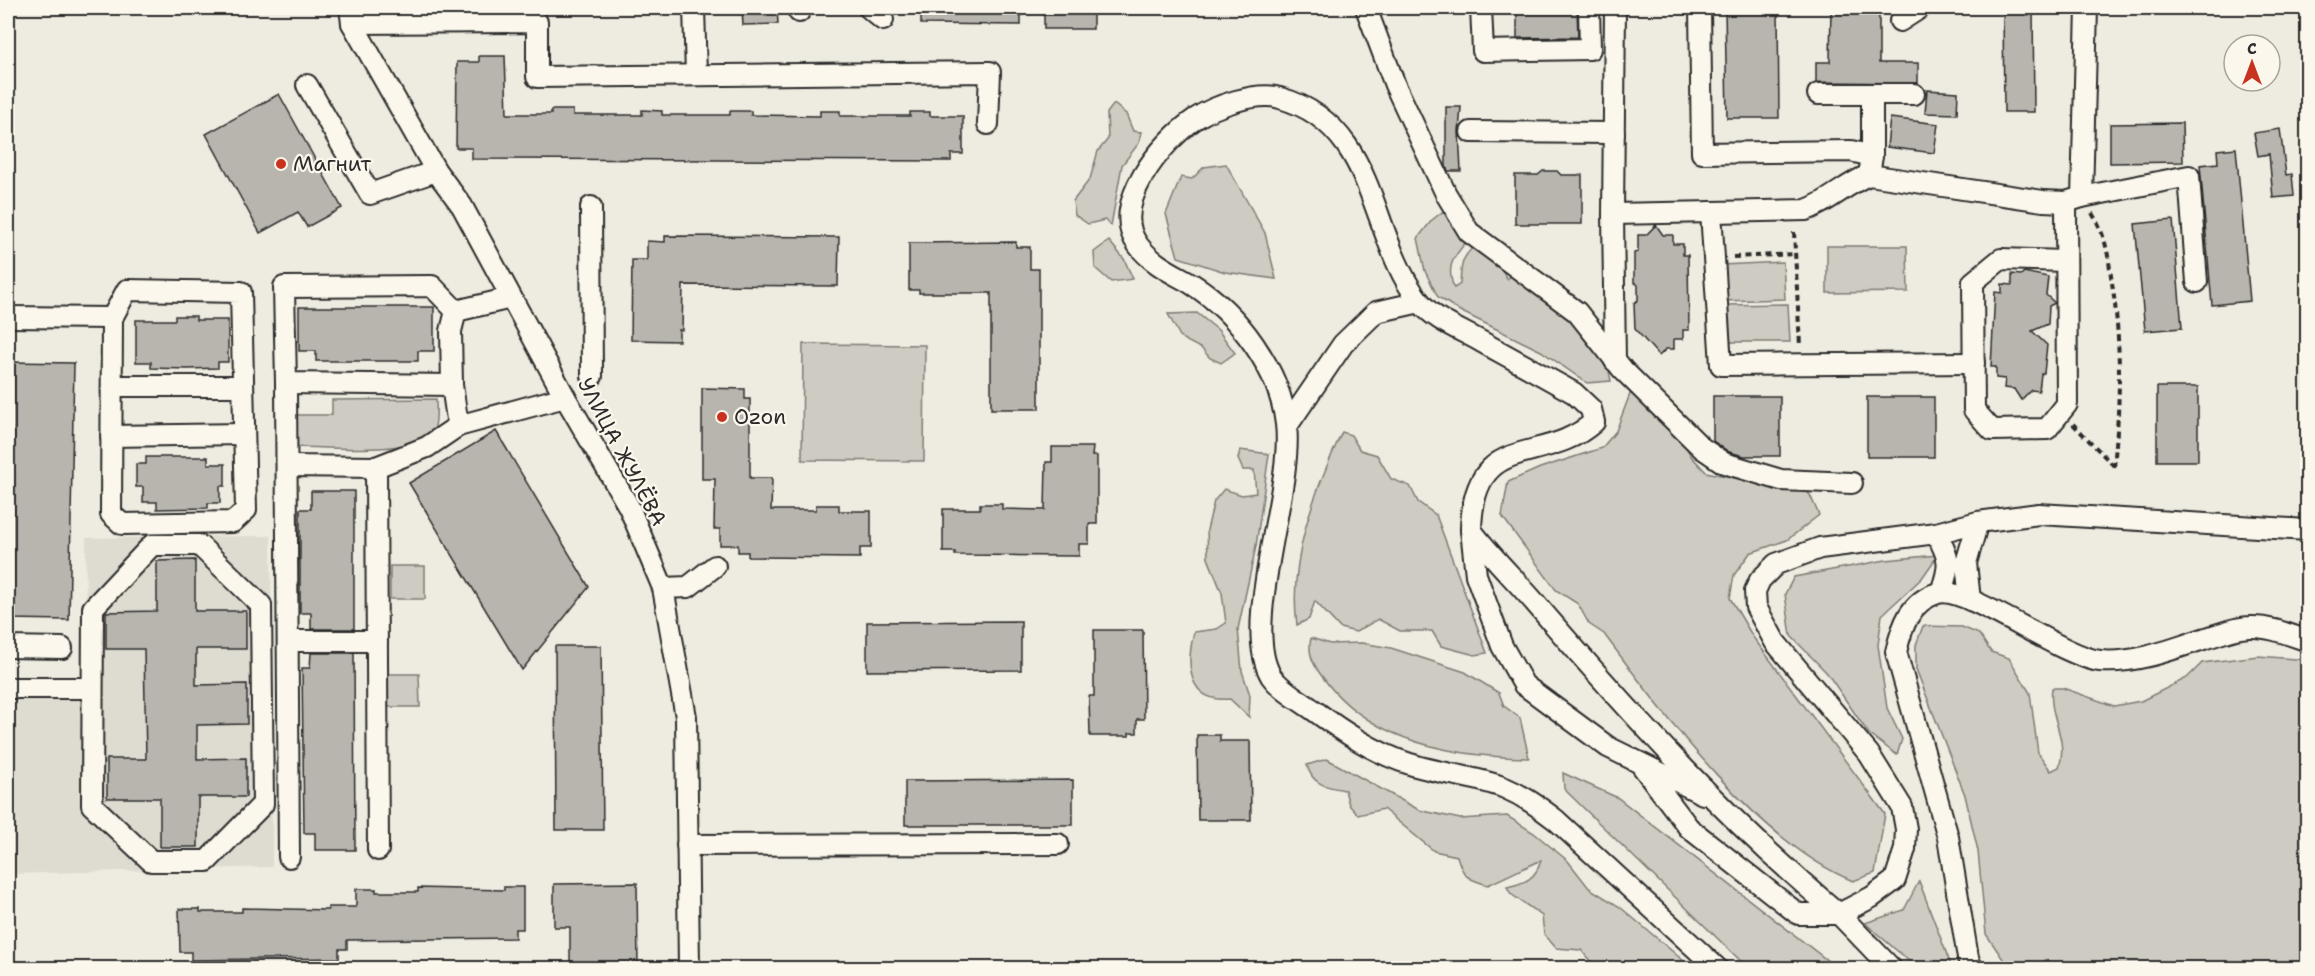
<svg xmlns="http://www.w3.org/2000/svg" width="2315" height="976" viewBox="0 0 2315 976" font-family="'Shantell Sans',sans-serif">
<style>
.built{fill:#dedbd1}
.green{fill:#cecbc2;stroke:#7c7b76;stroke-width:1.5}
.building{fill:#b8b5ae;stroke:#2b2b2b;stroke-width:1.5}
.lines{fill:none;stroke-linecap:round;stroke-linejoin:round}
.minor-casing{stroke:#2b2b2b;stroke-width:24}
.path{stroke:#2b2b2b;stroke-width:4;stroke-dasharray:6 4.5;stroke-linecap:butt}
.minor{stroke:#fbf7ec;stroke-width:20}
.poi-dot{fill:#c8321e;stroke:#fbf7ec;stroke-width:2}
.labels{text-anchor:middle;stroke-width:4.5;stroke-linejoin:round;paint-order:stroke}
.poi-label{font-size:21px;fill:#2b2b2b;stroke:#fbf7ec;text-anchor:start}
.street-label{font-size:21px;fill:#2b2b2b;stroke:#fbf7ec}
</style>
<rect width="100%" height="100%" fill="#eeebe0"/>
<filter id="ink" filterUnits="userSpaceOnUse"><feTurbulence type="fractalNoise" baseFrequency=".0167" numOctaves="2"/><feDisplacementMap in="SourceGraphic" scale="12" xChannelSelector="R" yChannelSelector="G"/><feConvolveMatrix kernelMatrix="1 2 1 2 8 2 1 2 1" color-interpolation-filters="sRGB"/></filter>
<g filter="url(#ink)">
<polygon class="built" points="271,536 272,867 8,874 8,677 85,677 86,538"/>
<g class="green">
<polygon points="1114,104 1126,114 1133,131 1141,132 1139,143 1122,165 1111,226 1105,220 1088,224 1075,215 1073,201 1090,179 1098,151 1108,139 1107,113"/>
<polygon points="1226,164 1265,233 1276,279 1225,272 1178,257 1166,214 1181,177 1192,179 1204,167"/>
<path d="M1446,209L1458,224L1466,242C1452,259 1446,267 1454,288L1460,284C1461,268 1461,257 1474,247L1500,266L1507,279L1517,270L1539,281L1540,298L1559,304L1604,346L1611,381L1587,383L1541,351L1460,311L1438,297L1425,271L1418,238L1432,220Z"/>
<polygon points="1109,241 1124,259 1133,279 1111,282 1095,268 1094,252"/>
<polygon points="1827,246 1907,246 1908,292 1827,293"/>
<polygon points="1783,262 1785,299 1723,301 1721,265"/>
<polygon points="1788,304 1790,342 1725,342 1725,305"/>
<polygon points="1197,313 1218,330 1235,353 1221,363 1210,358 1202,349 1181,338 1168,314"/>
<polygon points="803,344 925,345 924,461 802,460"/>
<path d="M1633,386L1678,432L1691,456L1706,472L1754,482L1802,486L1810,495L1819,515L1787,540L1750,553L1734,575L1730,598L1753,637L1885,814L1875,873L1853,881C1759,843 1664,715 1604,634L1589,624L1578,604L1556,590L1502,516L1508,482L1540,468L1602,448L1616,431Z"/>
<path d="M436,399C436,409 438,423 433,432C417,456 323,447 295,447V415H332V400Z"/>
<path d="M1342,432L1351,435L1360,450L1377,455L1391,479L1410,486L1418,502L1436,515L1487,653L1475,655L1441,646L1432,631H1400L1378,619L1356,632L1340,628L1315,601L1309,619L1297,625C1288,560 1315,490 1342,432Z"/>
<path d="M1240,450L1269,454L1256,546L1238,629L1242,671L1250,695L1249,717L1230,699C1187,703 1186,664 1194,632L1217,629L1226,623L1222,593L1208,558L1207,530L1214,501L1224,489L1242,495L1256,493L1254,470H1243L1238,459Z"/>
<polygon points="1938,555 1922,578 1882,615 1878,645 1887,708 1902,739 1897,755 1869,734 1827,673 1791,636 1785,594 1794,577 1886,560"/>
<rect x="390" y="566" width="35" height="33"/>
<path d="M1923,626L1962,627L1979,634L1991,652L2009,658L2030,693L2038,753L2051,771L2059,767C2069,738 2048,717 2052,688H2063L2114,706L2141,701L2187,678L2202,663L2258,656L2307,660V968H2009L1986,934L1978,851L1965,795L1916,669V645Z"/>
<path d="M1311,638L1330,644L1362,643L1391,648L1465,672L1499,693L1504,706L1520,718L1529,758C1456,757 1370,742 1324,679C1314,666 1307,654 1311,638Z"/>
<polygon points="385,674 419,674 420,707 385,707"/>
<path d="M1327,759L1419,810L1460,819L1507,816L1534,833L1568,861L1589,888L1620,907L1692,968H1596L1581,950L1556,948L1544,934L1542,916L1511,894L1507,887C1525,883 1536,879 1541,860L1488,885C1467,879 1463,877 1457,856L1434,851L1383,809L1358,815L1349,805L1345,790C1327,787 1312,785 1307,765Z"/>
<polygon points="1563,773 1618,798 1837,968 1748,968 1564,789"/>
<polygon points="1919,881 1952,968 1917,968 1865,923 1904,910"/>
</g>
<g class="building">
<polygon points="742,8 777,8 778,24 743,25"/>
<polygon points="921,8 1021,8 1021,25 921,24"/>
<polygon points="1517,8 1577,8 1578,37 1517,38"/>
<polygon points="1725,8 1778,8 1779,118 1727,118"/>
<polygon points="1831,8 1879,8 1879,63 1918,63 1918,83 1816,82 1816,62 1830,62"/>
<polygon points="2003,8 2033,8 2034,112 2004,112"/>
<rect x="1044" y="13" width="49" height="16"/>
<polygon points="479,56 505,56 507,114 551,114 551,110 573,110 573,115 642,115 642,110 662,111 662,115 730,115 730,111 751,111 751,115 820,116 820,111 840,111 840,116 910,116 910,112 930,112 930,116 963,116 963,154 951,154 951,161 472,159 472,148 456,148 457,62 479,62"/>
<polygon points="1927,90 1958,92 1957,114 1925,113"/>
<polygon points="279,94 342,208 307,227 298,212 260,233 206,134"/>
<polygon points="1446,107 1461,107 1459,131 1461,171 1448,171 1446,166"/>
<polygon points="1890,118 1938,124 1934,153 1887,147"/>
<polygon points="2182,123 2183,162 2110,163 2110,124"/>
<polygon points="2280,129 2286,175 2292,174 2294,196 2273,198 2269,154 2258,156 2254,133"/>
<polygon points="2236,148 2250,301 2212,305 2200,165 2218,163 2217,150"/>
<polygon points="1543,171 1557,171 1561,175 1582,175 1582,224 1515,224 1515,175 1538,175"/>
<polygon points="2173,220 2182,328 2145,331 2135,224"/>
<polygon points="1656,225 1663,235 1673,235 1673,244 1683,244 1683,255 1688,255 1689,330 1683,330 1683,339 1674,339 1674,349 1666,349 1659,356 1635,329 1634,303 1638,300 1638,285 1634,282 1634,253 1638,252 1638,235 1646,235"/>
<polygon points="665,236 839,237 838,286 683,285 682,330 679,330 679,341 631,340 632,260 647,260 647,241 665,242"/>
<polygon points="1016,242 1016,247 1030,247 1030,269 1039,269 1039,409 991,409 991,293 919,293 919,290 909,290 909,243"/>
<polygon points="2024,272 2048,277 2046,295 2055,303 2049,306 2048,324 2032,331 2047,345 2044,373 2041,374 2039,391 2031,390 2021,400 2014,389 2004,388 2005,379 1996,378 1996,367 1991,367 1995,292 2002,293 2002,284 2012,285 2012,274 2021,275"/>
<polygon points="299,307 434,307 434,351 418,351 418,361 316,361 316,351 299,351"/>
<polygon points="175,316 196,316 196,320 228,320 228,362 218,362 218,368 188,369 151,368 151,362 136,362 136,320 175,320"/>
<polygon points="8,362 74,363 69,620 8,619 12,428 8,428"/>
<rect x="2157" y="387" width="41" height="74"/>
<polygon points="702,388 745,389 745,399 750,399 750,478 772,478 771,510 816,510 816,505 839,505 839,511 871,511 871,548 860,548 860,558 748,557 748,552 738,552 738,545 720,545 720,529 714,529 715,479 702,479"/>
<polygon points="1713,396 1780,396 1780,456 1744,456 1729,452 1713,441"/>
<rect x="1867" y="397" width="67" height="60"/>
<polygon points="496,431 589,587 522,670 409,483"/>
<polygon points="1052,447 1093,447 1092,456 1097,456 1097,524 1089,524 1089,544 1079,544 1079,556 955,555 955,552 943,552 943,509 980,509 980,504 1002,504 1002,509 1045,510 1046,462 1052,462"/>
<polygon points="146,457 208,457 208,464 225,464 225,486 220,486 220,503 208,503 208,508 157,509 157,502 143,502 143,487 136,487 136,464 146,464"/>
<polygon points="311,491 354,491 354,629 311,629 311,613 300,613 300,509 311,509"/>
<polygon points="195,560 195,611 246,611 246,649 196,649 196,685 247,684 247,724 197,725 197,759 246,758 246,797 198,797 198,847 160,847 160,798 107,798 107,759 146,759 144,649 106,649 106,612 157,611 157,561"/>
<polygon points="1021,621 1021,670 867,671 867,622"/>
<polygon points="1094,630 1143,630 1144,719 1137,719 1137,733 1129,733 1129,736 1090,736 1089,696 1094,696"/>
<polygon points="555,646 601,646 603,830 556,830"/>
<polygon points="311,653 354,653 355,850 315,850 315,833 304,833 302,668 310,668"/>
<polygon points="1197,735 1220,735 1220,741 1250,741 1251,820 1198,820"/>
<polygon points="1073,780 1073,825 905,825 905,781"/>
<polygon points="637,883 638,969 570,969 570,927 554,927 554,884"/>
<polygon points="504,887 523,887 523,929 515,929 515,938 347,940 347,949 339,949 339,958 191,960 191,952 180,952 179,909 200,909 200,912 242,912 242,908 328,910 328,907 356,907 356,889 376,889 376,892 418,892 418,888 504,890"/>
</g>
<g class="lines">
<defs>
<g id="minor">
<polyline points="350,8 352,23 436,171 462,206 565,397 629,507 663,588 686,717 689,968"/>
<polyline points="694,8 696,75"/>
<polyline points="799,8 799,12"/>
<polyline points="869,8 883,20"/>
<polyline points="1366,8 1395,85 1446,194 1469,232 1577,312 1623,370 1702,448 1724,463 1781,480 1852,483"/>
<polyline points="1481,8 1483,51 1590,49 1589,8"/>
<polyline points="1615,8 1613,214 1615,361"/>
<polyline points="1700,8 1702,153 1851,151 1872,156 1869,175"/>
<polyline points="1900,21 1920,8"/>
<polyline points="352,23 537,22 537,77 990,72 988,124"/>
<polyline points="307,85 370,194 436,171"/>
<polyline points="1818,94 1914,94"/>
<polyline points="1872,94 1872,156"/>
<polyline points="1471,132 1614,133"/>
<polyline points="2082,197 2189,176 2197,282"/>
<polyline points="591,207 592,376"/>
<polyline points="1711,212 1721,365 1974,363"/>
<path d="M1613,214L1806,210C1829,202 1846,184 1869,175L2043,201L2066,202L2082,197L2087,8"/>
<polyline points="2065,261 2001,259 1973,282 1974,410 1992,430 2047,429 2067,404 2066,202"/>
<polygon points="127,290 241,292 246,510 233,522 122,524 111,514 112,318"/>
<polyline points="456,311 432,286 284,287 286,383 452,385 451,331 456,311 511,298"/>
<polyline points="8,317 112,318"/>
<polyline points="286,383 289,857"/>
<polyline points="452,385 458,426 565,397"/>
<polyline points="112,386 243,386"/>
<polyline points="1287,426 1343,344 1376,312 1420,302"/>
<polyline points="111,436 244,434"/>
<polyline points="288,466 376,467 427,447 458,426"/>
<polyline points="376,467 378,850"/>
<polyline points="1471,530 1476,575 1502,646 1524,685 1608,747 1703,794"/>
<path d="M1936,533C1950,559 1951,564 1941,592"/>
<polygon points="152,545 199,545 261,605 263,804 207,861 151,861 92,805 93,608"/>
<polyline points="663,588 688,587 715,566"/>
<polyline points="1970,600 1966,563 1978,522"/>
<polyline points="288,641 377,641"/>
<polyline points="8,647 62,648"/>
<polyline points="8,688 92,688"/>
<polyline points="1642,766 1689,828 1798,914 1839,914 1891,968"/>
<polyline points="687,845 1058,844"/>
<path d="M1717,968L1556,820C1539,807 1524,796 1505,788C1475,776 1440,774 1410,764C1374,753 1342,731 1312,709C1299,700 1280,689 1271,676C1240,624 1294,490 1286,424C1280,370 1238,313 1192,284C1173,273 1152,264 1138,245C1108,205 1163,141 1195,119C1214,106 1257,91 1280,98C1378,125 1368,234 1419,301C1434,320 1461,330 1482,342C1513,359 1544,376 1574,393L1591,409L1594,422C1543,468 1473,428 1471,530C1493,559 1520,584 1543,612C1635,719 1731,824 1839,914L1872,897L1895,880L1905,849L1906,829L1902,807L1869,754L1775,642L1756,607L1755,591L1760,580L1776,564L1820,548L1936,533L1978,522L2039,514L2308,530"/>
<path d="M1972,968L1968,958L1948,837L1896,652C1902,626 1910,601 1938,593C1966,585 2062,657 2100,661C2135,664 2173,649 2206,638C2221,634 2235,627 2250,627C2269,626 2290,635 2308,641"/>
</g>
</defs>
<use href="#minor" class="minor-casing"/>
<g class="path">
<path d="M2092,213C2107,238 2108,255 2112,283C2122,345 2120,404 2114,467"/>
<polyline points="1794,232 1800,346"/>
<polyline points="1733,257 1795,254"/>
<polyline points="2073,424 2114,466"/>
<polyline points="404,968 404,963"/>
</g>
<use href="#minor" class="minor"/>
</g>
</g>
<g class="poi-dot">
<circle cx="281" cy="164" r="6"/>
<circle cx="722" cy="417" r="6"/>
</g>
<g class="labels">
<g class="poi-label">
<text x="293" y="171">Магнит</text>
<text x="734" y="424">Ozon</text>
</g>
<g class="street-label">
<text transform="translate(622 452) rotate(62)" y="7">УЛИЦА ЖУЛЁВА</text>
</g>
</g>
<rect width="2315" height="976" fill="none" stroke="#fbf7ec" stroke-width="30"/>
<rect x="15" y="15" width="2285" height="946" fill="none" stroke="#2b2b2b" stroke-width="2" filter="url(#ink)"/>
<g transform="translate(2252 63)"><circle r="28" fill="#fbf7ec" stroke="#a8a59f" stroke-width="1.5"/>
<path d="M0-4.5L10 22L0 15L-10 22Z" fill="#c8321e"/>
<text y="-9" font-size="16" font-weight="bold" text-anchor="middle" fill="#2b2b2b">С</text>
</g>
</svg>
